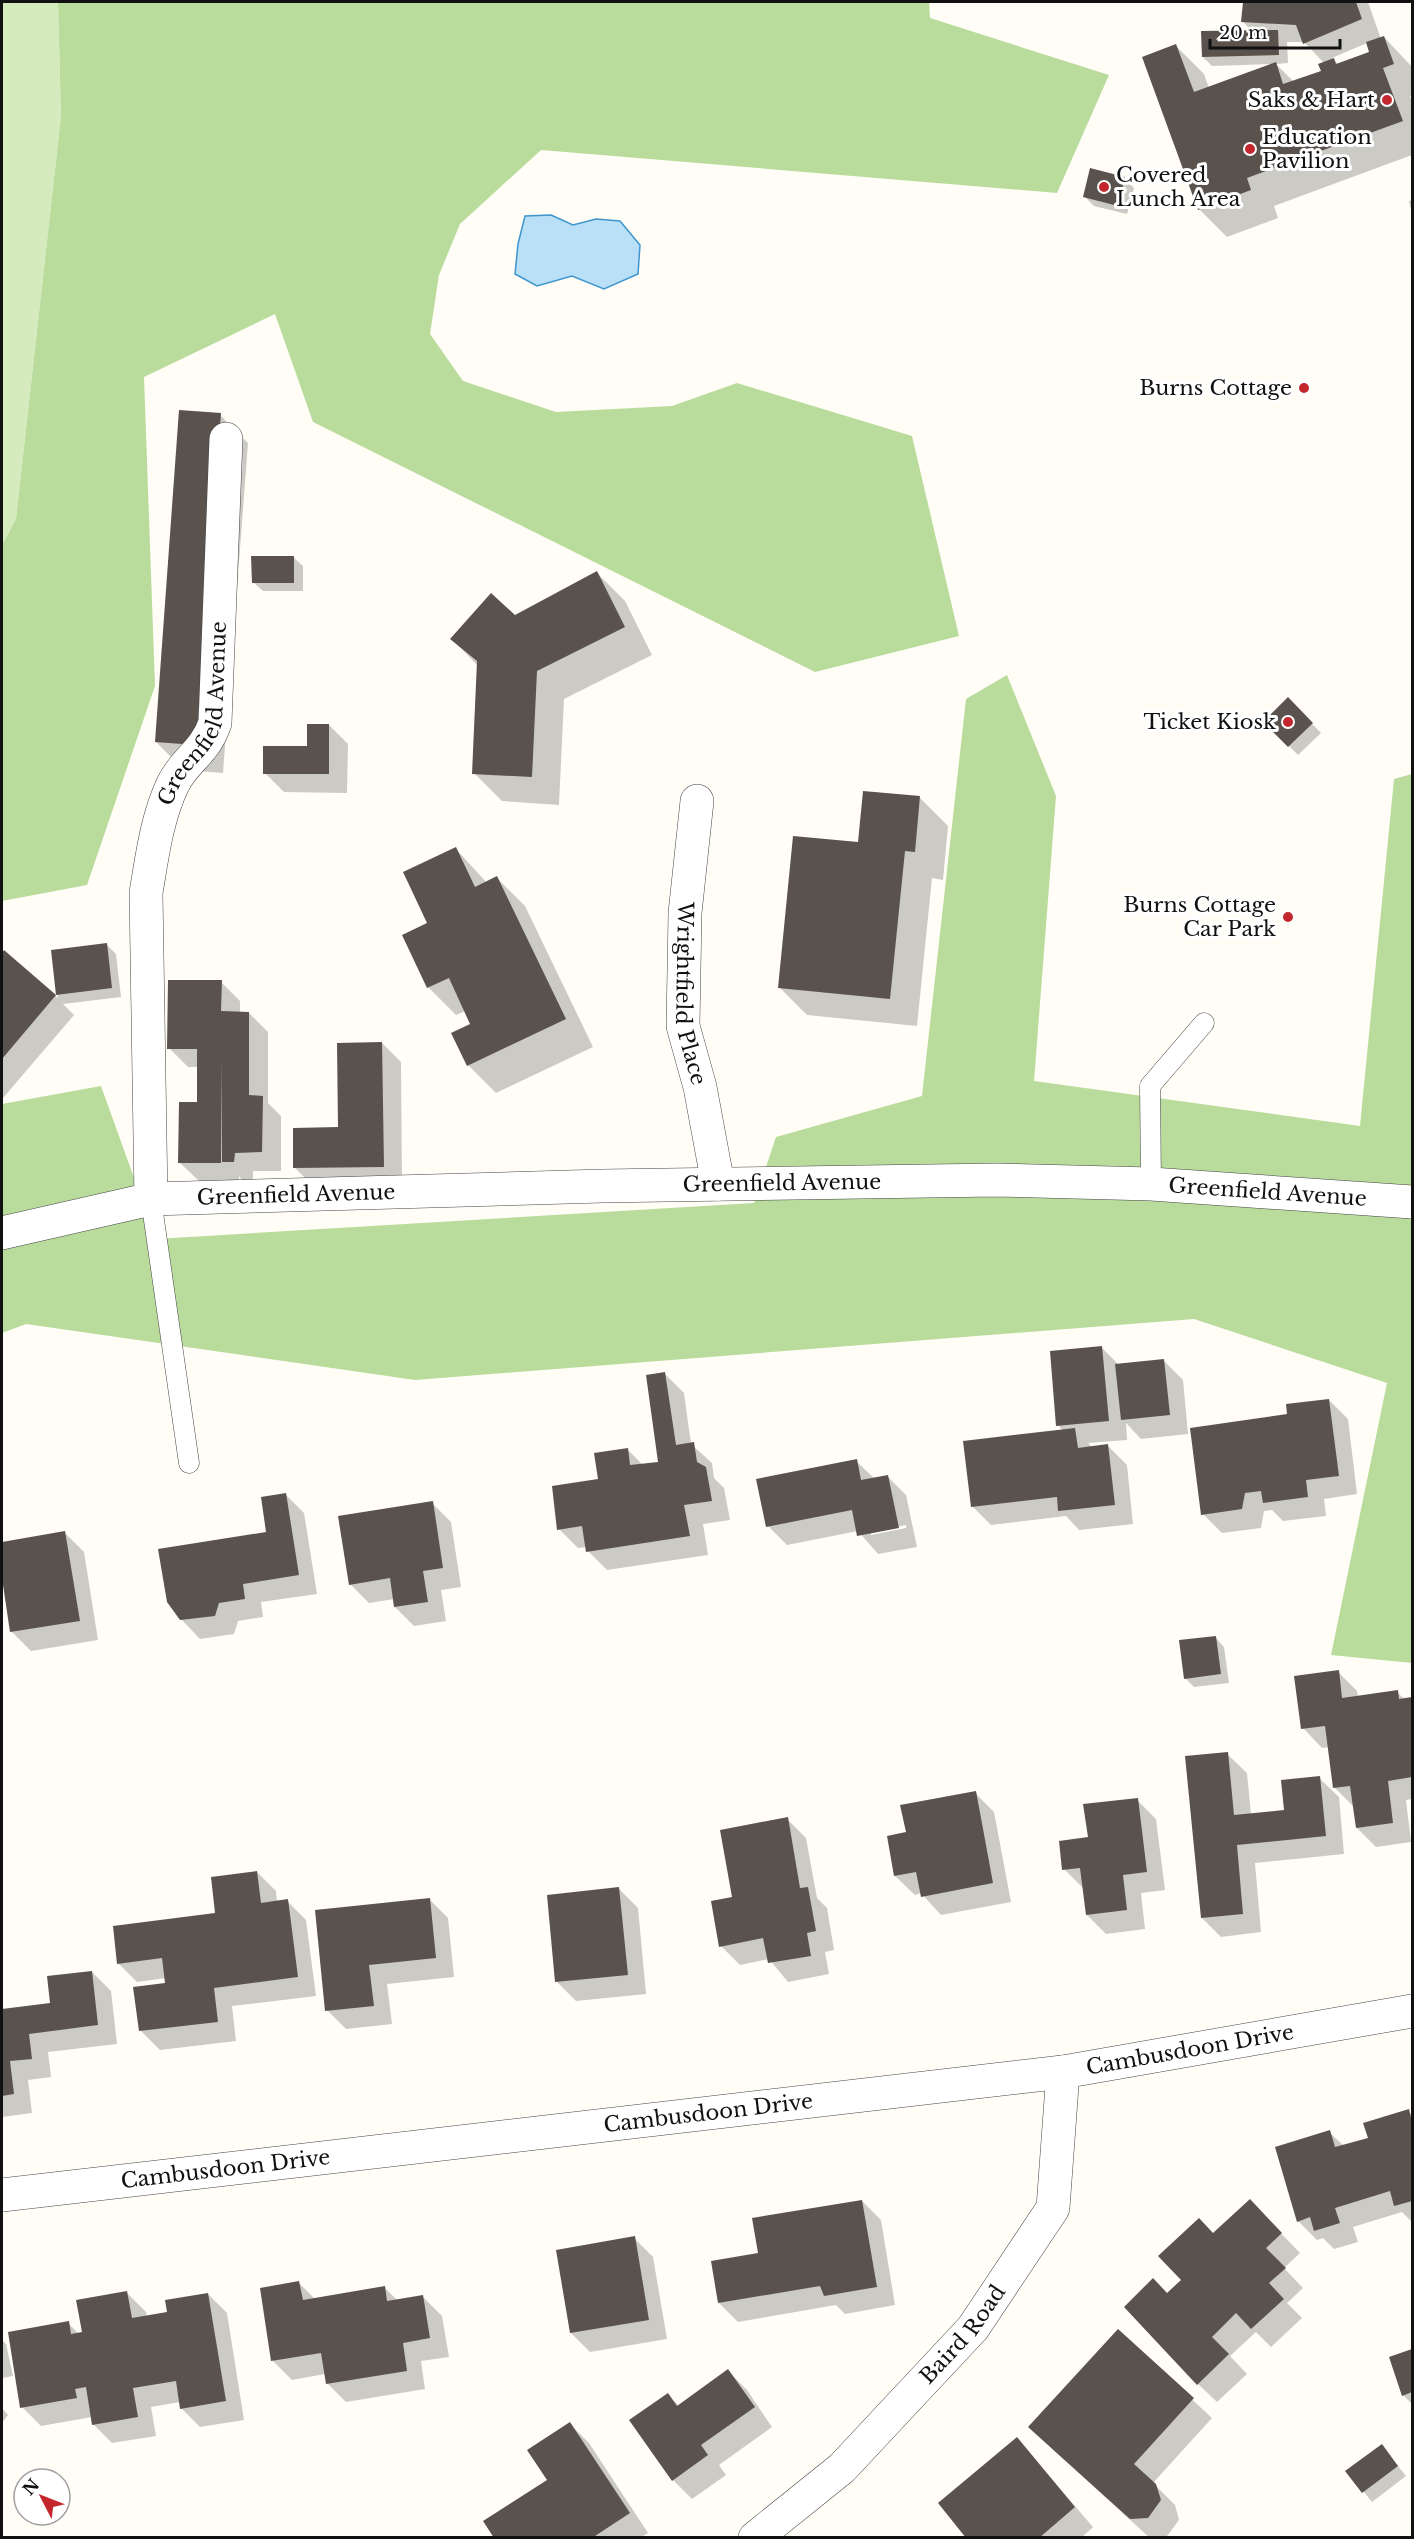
<svg xmlns="http://www.w3.org/2000/svg" width="1414" height="2539" viewBox="0 0 1414 2539" font-family="'Libre Baskerville',serif">
<style>
.green{fill:#d5ebbd}
.forest{fill:#b9dc9c}
.water{fill:#b9e0f7;stroke:#3f96cf;stroke-width:1.5}
.shadow{fill:#0003;fill-rule:evenodd}
.building{fill:#5a524d}
.lines{fill:none;stroke-linecap:round;stroke-linejoin:round}
.service-casing{stroke:#444;stroke-width:21}
.minor-casing{stroke:#444;stroke-width:34}
.tertiary-casing{stroke:#444;stroke-width:34}
.service{stroke:#fff;stroke-width:20}
.minor{stroke:#fff;stroke-width:33}
.tertiary{stroke:#fff;stroke-width:33}
.poi-dot{fill:#c4262e;stroke:#fff;stroke-width:2}
.labels{text-anchor:middle;stroke-width:6;stroke-linejoin:round;paint-order:stroke}
.poi-label{font-size:21px;fill:#111;stroke:#fff;text-anchor:end}
.street-label{font-size:21px;fill:#111;stroke:#fff}
</style>
<rect width="100%" height="100%" fill="#fffdf5"/>
<polygon class="green" points="2,2 58,2 61,116 16,519 2,545"/>
<g class="forest">
<polygon points="58,2 929,2 930,18 1109,75 1057,193 541,150 460,224 439,275 430,334 463,381 556,412 672,406 737,383 912,436 959,636 815,672 313,422 275,314 144,377 155,686 87,885 2,901 2,545 16,519 61,116"/>
<polygon points="1007,675 1056,796 1034,1081 1360,1126 1394,779 1412,774 1412,1663 1331,1655 1387,1383 1194,1319 415,1380 26,1324 2,1333 2,1104 101,1086 156,1239 754,1203 776,1137 922,1096 966,699"/>
</g>
<polygon class="water" points="551,215 573,225 596,219 620,221 640,245 638,274 604,289 572,276 537,286 515,274 518,244 525,216"/>
<g class="shadow">
<path d="M1244,2H1368L1381,39L1384,37L1412,67V95L1410,96L1412,103V155L1274,206L1278,218L1227,237L1199,209L1176,46L1204,74L1209,88L1272,64L1212,66L1203,57L1253,32L1243,22ZM1287,42H1304L1324,63L1323,71L1294,82L1276,64L1288,63ZM1367,43L1371,53L1339,65L1332,58Z"/>
<polygon points="1124,178 1134,188 1127,214 1094,206 1084,196"/>
<polygon points="1412,200 1412,214 1409,201"/>
<polygon points="220,415 248,443 223,773 184,770 156,742"/>
<polygon points="293,557 303,566 303,591 263,591 253,582"/>
<polygon points="597,573 625,601 652,655 564,699 559,805 502,801 474,773 478,666 452,639 515,617"/>
<polygon points="1288,699 1321,733 1298,755 1265,722"/>
<polygon points="329,725 348,744 347,793 284,792 265,773 309,748"/>
<polygon points="920,798 948,826 943,880 932,878 917,1026 807,1015 779,987 859,844"/>
<polygon points="456,849 487,883 497,878 525,906 593,1047 496,1093 468,1065 472,1024 466,1011 456,1015 428,987 429,923"/>
<polygon points="106,944 116,954 121,997 63,1004 74,1015 3,1098 2,956 4,953 58,998 52,951"/>
<polygon points="221,982 240,1001 240,1013 249,1013 268,1032 268,1103 281,1116 281,1171 253,1171 253,1180 242,1180 239,1176 239,1182 199,1181 179,1162 199,1104 199,1067 188,1067 169,1048"/>
<polygon points="382,1043 401,1062 402,1186 314,1187 295,1168 339,1129"/>
<polygon points="1102,1348 1119,1365 1164,1361 1183,1380 1188,1434 1141,1439 1126,1423 1127,1440 1088,1443 1092,1447 1108,1446 1127,1465 1133,1524 1079,1530 1066,1516 991,1525 972,1506 1063,1431 1058,1425"/>
<polygon points="665,1374 684,1393 691,1444 712,1463 714,1478 724,1488 730,1520 703,1524 708,1555 607,1570 588,1551 587,1547 578,1548 559,1529 628,1450 643,1465 660,1463"/>
<polygon points="1329,1400 1348,1419 1357,1494 1324,1499 1326,1516 1283,1521 1272,1510 1264,1511 1261,1528 1222,1533 1203,1514 1289,1415"/>
<path d="M856,1461L875,1479L887,1476L906,1495L917,1547L878,1554L858,1531L787,1545L768,1526ZM906,1525V1528L871,1535V1532Z"/>
<polygon points="285,1494 304,1513 317,1594 261,1602 263,1617 238,1621 234,1634 200,1639 181,1619 267,1534"/>
<polygon points="432,1503 451,1522 461,1587 441,1590 446,1621 414,1626 395,1607 394,1599 369,1603 350,1584"/>
<polygon points="65,1533 84,1552 98,1640 31,1651 12,1632 2,1569 2,1544"/>
<polygon points="1215,1637 1224,1647 1229,1683 1194,1687 1185,1678"/>
<polygon points="1338,1672 1357,1691 1358,1697 1397,1692 1405,1700 1412,1699 1412,1799 1406,1800 1411,1842 1376,1847 1357,1828 1354,1807 1335,1788 1329,1747 1322,1748 1303,1728"/>
<polygon points="1227,1754 1247,1773 1251,1814 1286,1811 1319,1778 1339,1797 1344,1854 1255,1863 1261,1932 1221,1937 1202,1918"/>
<polygon points="975,1793 994,1812 1011,1902 941,1915 921,1893 915,1895 895,1876 907,1833"/>
<polygon points="1137,1800 1156,1819 1165,1890 1141,1893 1145,1929 1106,1934 1087,1915 1083,1888 1064,1869 1089,1839"/>
<polygon points="787,1819 806,1838 817,1898 827,1908 834,1950 825,1952 829,1974 788,1982 769,1959 740,1965 721,1946 734,1899"/>
<polygon points="257,1872 276,1891 277,1902 287,1901 306,1920 316,1996 232,2006 236,2041 160,2050 141,2031 167,1984 166,1978 137,1982 118,1963 216,1914"/>
<polygon points="619,1889 638,1908 646,1994 576,2001 557,1982"/>
<polygon points="429,1899 448,1918 454,1977 387,1984 392,2024 346,2029 327,2010"/>
<polygon points="92,1972 111,1991 117,2044 48,2052 51,2077 28,2080 32,2113 2,2117 2,2010 52,2004"/>
<polygon points="1408,2111 1412,2115 1412,2222 1402,2212 1353,2227 1358,2242 1334,2249 1323,2238 1317,2240 1298,2221 1329,2132 1344,2146 1370,2139"/>
<polygon points="862,2201 881,2220 895,2305 845,2314 836,2305 738,2322 719,2303 760,2254"/>
<polygon points="1268,2220 1300,2253 1284,2268 1303,2288 1287,2303 1302,2318 1271,2347 1256,2332 1230,2356 1247,2374 1217,2402 1198,2384 1168,2295 1183,2280 1214,2234"/>
<polygon points="634,2238 653,2257 667,2339 590,2352 571,2333"/>
<polygon points="299,2283 315,2299 384,2287 398,2301 423,2297 442,2316 449,2357 421,2361 425,2389 346,2402 327,2383 325,2374 292,2380 273,2361 262,2290"/>
<polygon points="127,2293 146,2312 147,2317 169,2313 208,2294 227,2313 244,2420 200,2427 181,2408 180,2402 151,2407 156,2436 112,2443 93,2424 92,2417 41,2426 22,2407 68,2323 79,2334 84,2333"/>
<polygon points="1118,2331 1212,2418 1153,2483 1175,2505 1179,2520 1167,2536 1150,2538 1049,2446"/>
<polygon points="2,2340 6,2344 13,2376 2,2378"/>
<polygon points="1412,2350 1412,2404 1403,2395 1391,2358"/>
<polygon points="728,2371 747,2390 772,2427 719,2465 726,2475 692,2499 673,2480 668,2395 679,2406"/>
<polygon points="2,2408 8,2415 2,2423"/>
<polygon points="570,2424 589,2443 648,2533 640,2538 496,2538 549,2480"/>
<polygon points="1017,2439 1093,2527 1081,2538 968,2538"/>
<polygon points="1382,2446 1406,2476 1372,2502 1348,2472"/>
</g>
<g class="building">
<polygon points="1243,2 1356,2 1362,19 1303,44 1296,25 1241,22"/>
<polygon points="1278,30 1279,55 1202,57 1201,31"/>
<polygon points="1384,36 1394,64 1383,68 1403,121 1247,178 1251,190 1198,210 1142,57 1176,44 1194,92 1276,62 1283,84 1321,71 1318,64 1334,58 1336,64 1369,52 1366,42"/>
<polygon points="1090,168 1125,177 1118,206 1083,197"/>
<polygon points="179,410 221,413 196,745 155,742"/>
<polygon points="251,556 294,556 294,583 252,583"/>
<polygon points="597,571 625,627 537,671 532,777 472,774 477,661 450,639 491,593 515,615"/>
<polygon points="1288,697 1313,723 1288,747 1263,722"/>
<polygon points="307,724 329,724 329,774 263,774 263,746 307,746"/>
<polygon points="863,791 920,796 915,852 905,851 890,999 778,988 793,836 858,842"/>
<polygon points="456,847 475,887 497,876 566,1019 467,1066 451,1033 470,1024 449,978 427,988 402,935 427,923 403,872"/>
<polygon points="107,943 112,988 56,995 51,950"/>
<polygon points="4,950 56,995 2,1059 2,953"/>
<polygon points="168,980 222,980 221,1011 249,1012 249,1095 263,1096 262,1152 235,1153 234,1162 222,1162 221,1059 221,1163 178,1163 179,1102 197,1102 197,1049 167,1049"/>
<polygon points="382,1042 384,1167 293,1168 293,1128 338,1127 337,1043"/>
<polygon points="1102,1346 1109,1421 1056,1426 1050,1351"/>
<polygon points="1164,1359 1170,1415 1121,1420 1115,1364"/>
<polygon points="665,1372 676,1445 694,1442 697,1462 706,1467 712,1501 684,1505 690,1536 586,1552 582,1526 557,1530 552,1486 598,1479 594,1453 628,1448 630,1465 658,1462 646,1375"/>
<polygon points="1329,1399 1339,1476 1306,1480 1308,1497 1263,1503 1261,1491 1245,1493 1242,1509 1201,1515 1190,1428 1287,1414 1286,1404"/>
<polygon points="1075,1428 1078,1448 1108,1444 1115,1505 1058,1511 1057,1497 971,1507 963,1441"/>
<polygon points="857,1459 861,1480 888,1475 899,1528 857,1536 852,1510 766,1527 756,1479"/>
<polygon points="286,1493 299,1575 243,1584 245,1599 219,1603 215,1616 180,1620 167,1602 158,1549 266,1532 261,1497"/>
<polygon points="433,1501 443,1568 423,1571 428,1602 394,1607 390,1578 349,1585 338,1516"/>
<polygon points="65,1531 80,1621 10,1632 2,1578 2,1542"/>
<polygon points="1216,1636 1221,1674 1184,1679 1179,1640"/>
<polygon points="1339,1670 1342,1698 1398,1690 1399,1699 1412,1697 1412,1777 1388,1781 1393,1823 1356,1828 1350,1786 1333,1788 1325,1726 1301,1729 1294,1676"/>
<polygon points="1228,1752 1234,1815 1284,1810 1281,1780 1320,1776 1326,1836 1237,1845 1243,1914 1201,1918 1185,1756"/>
<polygon points="976,1791 993,1883 921,1897 916,1872 894,1876 887,1836 906,1832 900,1805"/>
<polygon points="1138,1798 1147,1872 1123,1875 1127,1910 1086,1915 1080,1868 1062,1870 1059,1841 1088,1837 1083,1804"/>
<polygon points="788,1817 800,1888 808,1887 816,1931 807,1933 811,1956 768,1963 763,1938 719,1947 711,1901 732,1897 720,1830"/>
<polygon points="257,1871 261,1903 288,1899 298,1977 214,1988 218,2022 139,2031 133,1987 165,1983 162,1958 117,1964 113,1926 215,1913 211,1877"/>
<polygon points="619,1887 628,1975 555,1982 547,1895"/>
<polygon points="430,1898 436,1958 369,1965 374,2006 325,2011 315,1910"/>
<polygon points="92,1971 98,2025 29,2034 32,2059 10,2061 14,2094 2,2096 2,2009 50,2003 47,1976"/>
<polygon points="1409,2109 1412,2122 1412,2201 1394,2206 1390,2191 1335,2208 1340,2223 1314,2231 1310,2217 1297,2222 1275,2147 1330,2130 1335,2147 1368,2138 1363,2123"/>
<polygon points="1250,2199 1282,2233 1266,2248 1286,2268 1269,2283 1284,2299 1251,2329 1236,2313 1212,2337 1229,2354 1197,2385 1124,2307 1153,2278 1167,2293 1181,2280 1158,2256 1199,2218 1213,2233"/>
<polygon points="862,2200 877,2287 824,2296 820,2286 718,2303 711,2261 758,2253 752,2218"/>
<polygon points="635,2236 649,2320 570,2333 556,2250"/>
<polygon points="299,2281 303,2300 385,2286 387,2301 423,2295 430,2338 403,2343 407,2371 326,2384 321,2353 271,2361 260,2288"/>
<polygon points="127,2291 132,2318 167,2312 165,2300 208,2293 226,2401 180,2409 176,2381 133,2388 138,2417 92,2425 86,2387 75,2389 77,2398 20,2408 8,2332 69,2321 71,2334 82,2332 76,2300"/>
<polygon points="1118,2329 1194,2398 1134,2464 1156,2484 1161,2500 1148,2518 1130,2519 1028,2427"/>
<polygon points="1412,2349 1412,2392 1402,2396 1389,2357"/>
<polygon points="728,2369 755,2407 701,2445 708,2455 672,2481 629,2420 668,2393 677,2406"/>
<polygon points="570,2422 630,2513 592,2538 494,2538 483,2521 547,2480 527,2450"/>
<polygon points="1017,2437 1075,2507 1039,2538 966,2538 938,2503"/>
<polygon points="1382,2444 1398,2466 1362,2493 1345,2471"/>
</g>
<g class="lines">
<defs>
<g id="service">
<polyline points="1151,1184 1150,1086 1204,1023"/>
<polyline points="151,1199 189,1463"/>
</g>
<g id="minor">
<path id="s1" d="M697,801L685,913L683,1026L700,1087L718,1184"/>
<path id="s2" d="M151,1199L146,893C152,857 157,817 173,784C185,759 204,754 215,723L226,439"/>
<path id="s3" d="M2,2195L1063,2072L1412,2011"/>
<path id="s4" d="M755,2538L842,2468L973,2328L1053,2208L1063,2072"/>
</g>
<g id="tertiary">
<path id="s5" d="M2,1233L151,1199L602,1186L997,1180L1151,1184L1412,1202"/>
</g>
</defs>
<use href="#service" class="service-casing"/>
<use href="#minor" class="minor-casing"/>
<use href="#tertiary" class="tertiary-casing"/>
<use href="#service" class="service"/>
<use href="#minor" class="minor"/>
<use href="#tertiary" class="tertiary"/>
</g>
<g class="poi-dot">
<circle cx="1387" cy="100" r="6"/>
<circle cx="1250" cy="149" r="6"/>
<circle cx="1104" cy="187" r="6"/>
<circle cx="1304" cy="388" r="6"/>
<circle cx="1288" cy="722" r="6"/>
<circle cx="1288" cy="917" r="6"/>
</g>
<g class="labels">
<g class="poi-label">
<text x="1375" y="107">Saks &amp; Hart</text>
<text x="1262" y="144" text-anchor="start">Education<tspan x="1262" dy="24">Pavilion</tspan></text>
<text x="1116" y="182" text-anchor="start">Covered<tspan x="1116" dy="24">Lunch Area</tspan></text>
<text x="1292" y="395">Burns Cottage</text>
<text x="1276" y="729">Ticket Kiosk</text>
<text x="1276" y="912">Burns Cottage<tspan x="1276" dy="24">Car Park</tspan></text>
</g>
<g class="street-label">
<text dy="7" stroke="none"><textPath href="#s2" startOffset="496">Greenfield Avenue</textPath></text>
<text dy="7" stroke="none"><textPath href="#s1" startOffset="194">Wrightfield Place</textPath></text>
<text dy="7" stroke="none"><textPath href="#s5" startOffset="784">Greenfield Avenue</textPath></text>
<text dy="7" stroke="none"><textPath href="#s5" startOffset="1270">Greenfield Avenue</textPath></text>
<text dy="7" stroke="none"><textPath href="#s5" startOffset="298">Greenfield Avenue</textPath></text>
<text dy="7" stroke="none"><textPath href="#s3" startOffset="1197">Cambusdoon Drive</textPath></text>
<text dy="7" stroke="none"><textPath href="#s3" startOffset="711">Cambusdoon Drive</textPath></text>
<text dy="7" stroke="none"><textPath href="#s3" startOffset="225">Cambusdoon Drive</textPath></text>
<text dy="7" stroke="none"><textPath href="#s4" startOffset="292">Baird Road</textPath></text>
</g>
</g>
<rect width="1414" height="2539" fill="none" stroke="#111111" stroke-width="6"/>
<g transform="translate(42 2497) rotate(312)"><circle r="28" fill="#ffffff" stroke="#a0a0a0" stroke-width="1.5"/>
<path d="M0-4.5L10 22L0 15L-10 22Z" fill="#c4262e"/>
<text y="-9" font-size="16" font-weight="bold" text-anchor="middle" fill="#111111">N</text>
</g>
<path d="M1210 39v9h130v-9" fill="none" stroke="#111111" stroke-width="3"/>
<text x="1219" y="39" font-size="18" fill="#111111" stroke="#ffffff" stroke-width="4.5" paint-order="stroke">20 m</text>
</svg>
